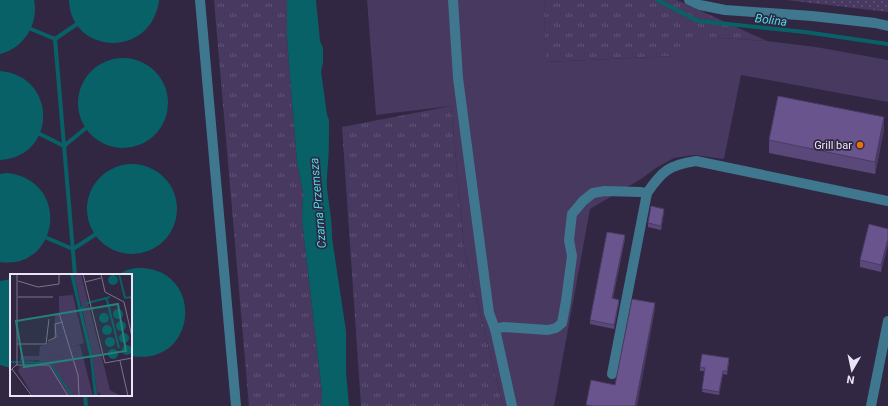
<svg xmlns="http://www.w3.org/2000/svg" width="888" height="406" viewBox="0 0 888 406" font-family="Roboto,sans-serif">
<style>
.grass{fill:url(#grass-tufts)}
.park{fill:url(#park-dots)}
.garden{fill:#47395f}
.water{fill:#086166}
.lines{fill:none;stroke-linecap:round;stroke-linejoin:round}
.stream{stroke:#086166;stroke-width:4}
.minor{stroke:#3f778e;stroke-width:10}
.wall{fill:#5b487a}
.shaded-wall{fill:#4a3b63}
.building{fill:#6a548e;stroke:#4a3b63}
.food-dot{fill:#e8710a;stroke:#312742;stroke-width:1.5}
.labels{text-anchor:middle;stroke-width:3.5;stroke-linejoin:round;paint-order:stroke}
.poi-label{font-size:11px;fill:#eae5f6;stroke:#312742;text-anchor:end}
.water-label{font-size:12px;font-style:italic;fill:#48dde5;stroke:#312742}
.inset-river{fill:none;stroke:#086166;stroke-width:2}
.inset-road{fill:none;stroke:#7b738a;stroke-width:1}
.view{fill:#25817c;fill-opacity:0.15;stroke:#25817c;stroke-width:2}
.inset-edge{fill:none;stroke:#eae5f6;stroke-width:2}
</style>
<defs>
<pattern id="grass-tufts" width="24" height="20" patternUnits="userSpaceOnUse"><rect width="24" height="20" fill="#47395f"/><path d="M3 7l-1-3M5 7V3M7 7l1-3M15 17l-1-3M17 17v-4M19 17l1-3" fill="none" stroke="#625677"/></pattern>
<pattern id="park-dots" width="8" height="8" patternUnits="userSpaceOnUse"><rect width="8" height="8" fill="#47395f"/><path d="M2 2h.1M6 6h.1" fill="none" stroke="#625677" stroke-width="1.8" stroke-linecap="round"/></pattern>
</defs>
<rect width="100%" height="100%" fill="#312742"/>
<g class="grass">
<polygon points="214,0 287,0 287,39 297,162 303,193 302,220 322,393 321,406 249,406"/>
<polygon points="546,0 677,0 767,41 721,38 676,56 545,62 544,9"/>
<polygon points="451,106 464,248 503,406 361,406 342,127"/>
</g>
<polygon class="park" points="786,0 888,0 888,12"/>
<polygon class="garden" points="367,0 546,0 544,9 546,62 675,56 676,47 721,38 767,41 816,47 888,60 888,102 741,75 724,159 694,155 674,158 656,168 641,179 590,209 554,406 503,406 464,248 451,106 376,115"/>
<g class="water">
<path d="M0,0H34C39,24 24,48 0,54Z"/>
<path d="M69,0H159V1C150,60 70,54 69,0Z"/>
<path d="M287,0H316L320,41L323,48V63L321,71L327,115L329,120C329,139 329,158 327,176C326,185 328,196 329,204C331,215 332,227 332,238L346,331V372L349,406H321L322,393L302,220L303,193L297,162L287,39Z"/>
<circle cx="123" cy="103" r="45"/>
<path d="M0,71C58,76 57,157 0,160Z"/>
<circle cx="132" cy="209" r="45"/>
<path d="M7,173C71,180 60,270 0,262V174Z"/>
<path d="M136,268C205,265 200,367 131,356V275H117L127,270Z"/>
<polygon points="11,279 11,368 0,365 0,281"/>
</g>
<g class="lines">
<g class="stream">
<polyline points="657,0 698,21 805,32 888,44"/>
<polyline points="31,29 55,39"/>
<polyline points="55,39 75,275"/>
<polyline points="55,39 77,24"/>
<polyline points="40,134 64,146 86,128"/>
<polyline points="47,238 73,249 96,234"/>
<polyline points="85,395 86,406"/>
</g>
<g class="minor">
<polyline points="200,0 236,406"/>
<polyline points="453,0 458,78 489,313 495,329 512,406"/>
<polyline points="689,0 700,5 725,10 812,16 875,23 888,26"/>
<polyline points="495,329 503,327 548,330 556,328 562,323 566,301 572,256 569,240 572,214 583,201 593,193 605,191 640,192 647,193"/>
<path d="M612,374L647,193C662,171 669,165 696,161L888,201"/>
<polyline points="871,406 888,321"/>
</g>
</g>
<g class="wall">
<polygon points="884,130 875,174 769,153 769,140"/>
<polygon points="664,212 661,230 648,227 648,223"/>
<polygon points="888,229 881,272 860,267 860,260"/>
<polygon points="625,239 613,298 619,303 614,329 590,324 590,320"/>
<polygon points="729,361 727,375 723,374 719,395 702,392 705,371 700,371 700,367"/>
</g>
<g class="shaded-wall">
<polygon points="884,117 884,130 875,174 875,162"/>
<polygon points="664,209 664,212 661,230 661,226"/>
<polygon points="625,235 625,239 612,302 612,298"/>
<polygon points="888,239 888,246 881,272 881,265"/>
<polygon points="619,300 619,303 614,329 614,325"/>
<polygon points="655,303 655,310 637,406 635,406"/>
<polygon points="723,371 723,374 719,395 719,392"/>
</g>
<g class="building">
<polygon points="778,96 884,117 875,162 769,140"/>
<polygon points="651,206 664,209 661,226 648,223"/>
<polygon points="869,224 888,229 888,239 881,265 860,260"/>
<polygon points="607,232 625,235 612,298 619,300 614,325 590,320"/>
<polygon points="632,299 655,303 635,406 593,406 586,405 591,380 615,385"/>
<polygon points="702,354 729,358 727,371 723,371 719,392 702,389 705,368 700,367"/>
</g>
<circle class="food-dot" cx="860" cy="145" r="4"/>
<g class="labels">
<g class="poi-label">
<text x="852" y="149">Grill bar</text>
</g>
<g class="water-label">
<text transform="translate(771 20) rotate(7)" y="4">Bolina</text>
<text transform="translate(318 203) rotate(-95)" y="4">Czarna Przemsza</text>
</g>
</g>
<g transform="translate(10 274)">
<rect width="122" height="122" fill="#312742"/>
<path d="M64,0H71L100,116L111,122H91L89,118L87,122L82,78ZM63,21L74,69L62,73L49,36V22ZM52,80V102L60,114H69L68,122H57L39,90L27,87Z" fill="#47395f"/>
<path d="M37,91L42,94L57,122H23L8,97L10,92Z" fill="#47395f"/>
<path d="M50,38L62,73L70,71L83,122H68L69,114H58L52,102V80L32,86L10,87V82H29L30,72L35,71L44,64L45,40Z" fill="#47395f"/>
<path d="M60,0H64L71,33L75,30L72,38L82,78L87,122H84L80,84ZM98 6a5 5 0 1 1 10 0a5 5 0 1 1-10 0ZM103 40a5 5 0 1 1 10 0a5 5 0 1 1-10 0ZM89 44a5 5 0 1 1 10 0a5 5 0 1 1-10 0ZM106 52a5 5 0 1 1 10 0a5 5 0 1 1-10 0ZM92 56a5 5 0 1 1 10 0a5 5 0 1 1-10 0ZM109 64a5 5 0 1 1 10 0a5 5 0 1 1-10 0ZM95 68a5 5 0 1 1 10 0a5 5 0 1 1-10 0ZM112 76a5 5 0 1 1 10 0a5 5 0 1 1-10 0ZM98 80a5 5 0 1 1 10 0a5 5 0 1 1-10 0Z" fill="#086166"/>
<path class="inset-river" d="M109,0L115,24L122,23M94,24L97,26L109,74M74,30L100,23M0,88L40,89L62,122"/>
<path class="inset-road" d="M73,0L95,89L122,84M91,0L95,18L114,28L122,63M8,7L28,13L49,10V0M75,8L91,4M8,23H43M49,39L68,101L69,122M38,67L46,63L45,50L53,48M7,70H36L39,45M110,87L118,122M6,91H39L58,122M2,95L22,122M0,97L7,90V0"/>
<path class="view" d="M108,30L116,77L14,93L6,47Z"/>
<rect width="122" height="122" class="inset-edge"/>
</g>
<g transform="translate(852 370) rotate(189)" stroke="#312742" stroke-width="3" paint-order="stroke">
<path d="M0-3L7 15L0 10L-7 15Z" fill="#eae5f6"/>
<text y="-6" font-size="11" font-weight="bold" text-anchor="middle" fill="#eae5f6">N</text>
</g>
</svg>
